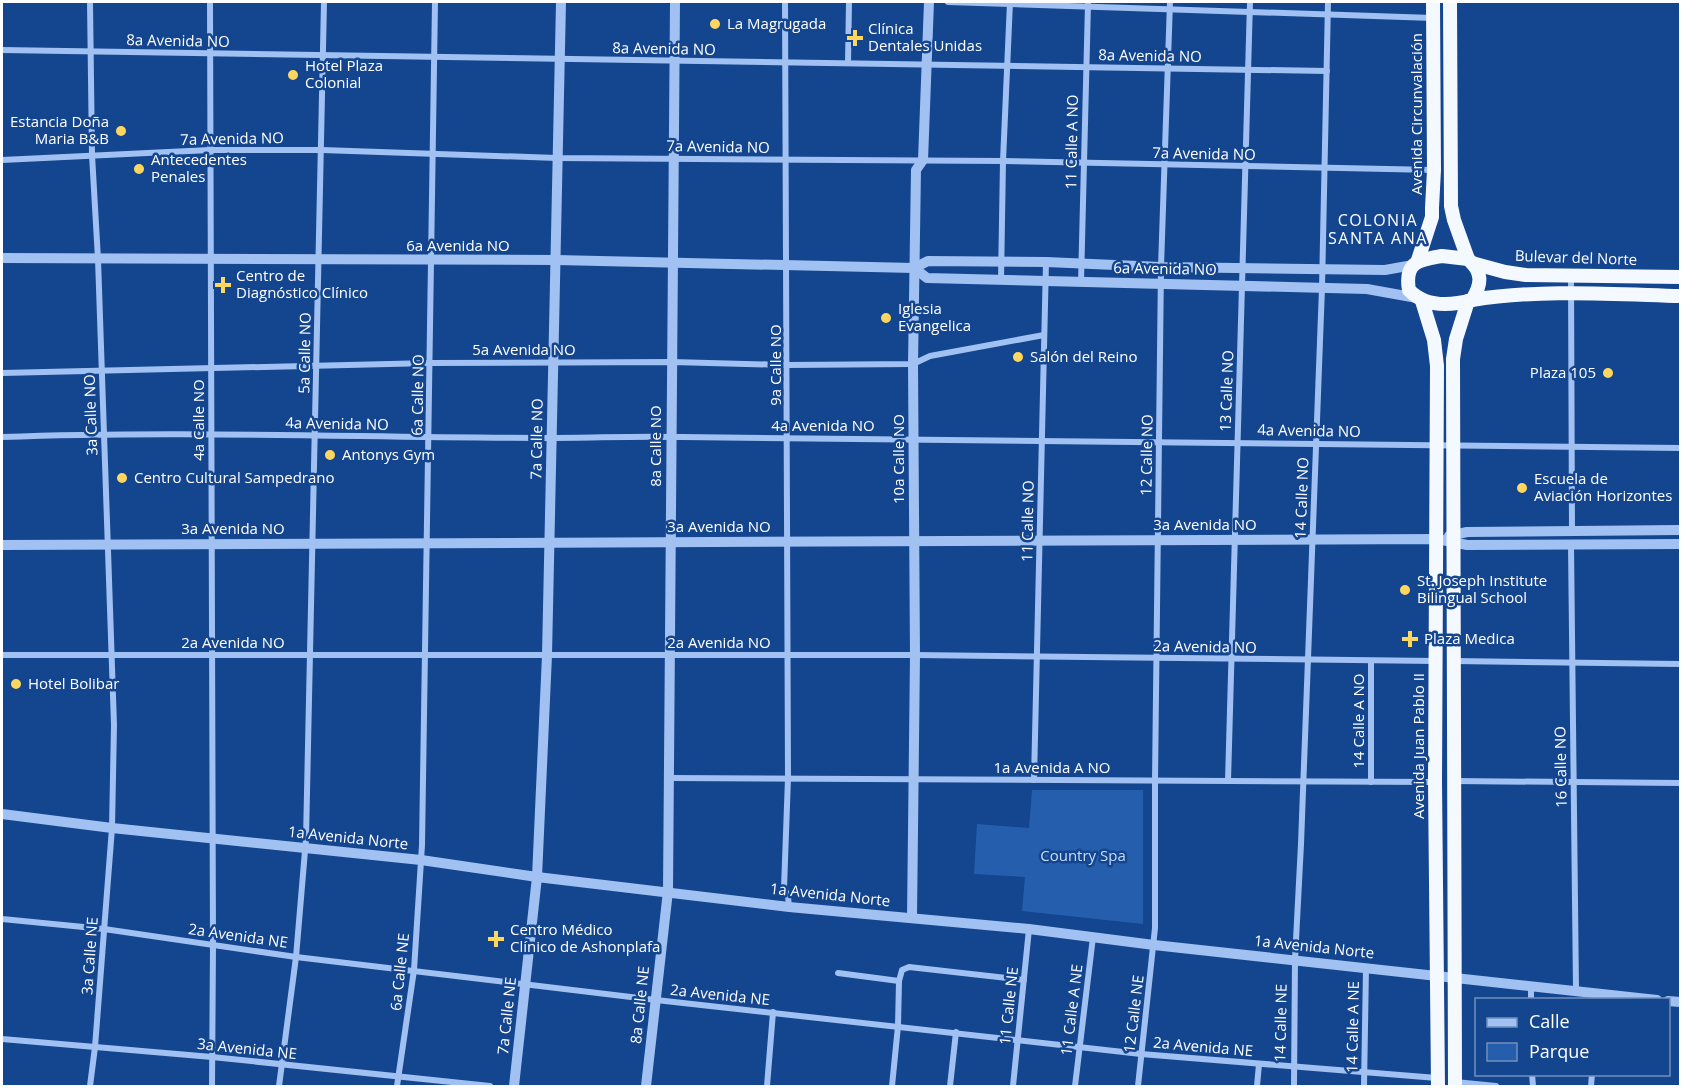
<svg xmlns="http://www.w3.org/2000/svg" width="1682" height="1088" viewBox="0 0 1682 1088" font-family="'Open Sans',sans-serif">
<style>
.green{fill:#265eae}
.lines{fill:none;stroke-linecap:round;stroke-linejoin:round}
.minor{stroke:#a0c1f1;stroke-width:6}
.tertiary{stroke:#a0c1f1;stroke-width:10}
.trunk{stroke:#f4f8ff;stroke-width:14}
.poi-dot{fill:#ffd75f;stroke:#14458f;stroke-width:2}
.labels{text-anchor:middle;stroke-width:5;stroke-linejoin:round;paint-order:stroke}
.poi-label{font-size:15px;fill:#fff;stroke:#14458f;text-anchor:start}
.street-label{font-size:15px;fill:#fff;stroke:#14458f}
.park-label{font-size:15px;fill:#c7ddfc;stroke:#14458f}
.neighbourhood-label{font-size:16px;letter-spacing:1.5px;fill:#fff;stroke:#14458f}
</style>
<rect width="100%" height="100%" fill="#14458f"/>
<polygon class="green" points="1032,790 1143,790 1143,924 1022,911 1025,877 974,874 977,824 1029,828"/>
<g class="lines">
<g class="minor">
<polyline points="90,2 92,155 98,259 114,725 112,828 95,1047 90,1086"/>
<polyline points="210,2 213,945 212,1086"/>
<polyline points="785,2 788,778 784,888 788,896 789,907"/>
<polyline points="948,2 1433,18"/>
<polyline points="2,50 1327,71"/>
<polyline points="848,63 849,2"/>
<polyline points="2,160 210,150 322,150 557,158 1003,161 1434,170"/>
<polyline points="1571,277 1572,531"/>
<polyline points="1001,280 1003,161 1010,2"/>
<polyline points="1081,282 1088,4"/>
<polyline points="2,373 431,363 672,362 788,365 913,364 930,356 1044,335"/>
<path d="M2,437C184,430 367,438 550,438C592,438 634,436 676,437C1011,439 1346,442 1680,448"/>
<polyline points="1571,545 1576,990"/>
<polyline points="2,655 915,655 1435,661"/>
<polyline points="1371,661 1371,782"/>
<polyline points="1453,661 1680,664"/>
<polyline points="669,778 1435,782"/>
<polyline points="1034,780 1046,262"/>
<polyline points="1228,781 1250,2"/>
<polyline points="1454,781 1680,783"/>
<polyline points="2,919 104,929 296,957 656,1000 1141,1054 1437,1078"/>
<polyline points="838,973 899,981"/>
<polyline points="1531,986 1531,1000"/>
<polyline points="2,1039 212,1057 490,1086"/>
<polyline points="1532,1074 1533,1086"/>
<polyline points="1455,1082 1496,1086"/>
<polyline points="279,1086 296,957 306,839 324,2"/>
<polyline points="397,1086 414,970 422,845 435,2"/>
<polyline points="767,1086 773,1012"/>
<polyline points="892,1086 898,1026 899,981 902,970 909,967 1024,980"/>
<polyline points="950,1086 956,1032"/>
<polyline points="1013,1086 1029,929"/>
<polyline points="1075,1086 1093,937"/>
<polyline points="1138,1086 1155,928 1155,781 1161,267 1170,2"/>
<polyline points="1257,1086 1259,1064"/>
<polyline points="1294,1086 1295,959 1301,844 1322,288 1328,2"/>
<polyline points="1364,1086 1366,968"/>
<polyline points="1591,1086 1592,1074"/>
</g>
<g class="tertiary">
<polyline points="2,258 556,260 914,268 928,261 1046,262 1161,267 1385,270 1413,265"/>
<polyline points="914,268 927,278 1367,289 1417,298"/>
<polyline points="1449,536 1467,532 1680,530"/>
<polyline points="2,545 1437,539 1467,545 1680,544"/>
<polyline points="2,814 112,828 421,860 537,877 789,907 1029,929 1154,945 1657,1000"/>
<polyline points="912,918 915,655 913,364 916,170 923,160 929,2"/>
<polyline points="1668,1001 1680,1002"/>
<polyline points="514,1086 537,877 547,655 561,2"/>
<polyline points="646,1086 668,891 675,2"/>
</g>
<g class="trunk">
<polyline points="1450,2 1451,206 1454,220 1468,259"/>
<path d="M1442,256L1468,259C1483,272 1482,284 1472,300C1450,306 1425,307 1409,290C1404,261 1420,260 1442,256Z"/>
<polyline points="1418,260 1432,217 1432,208 1434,170 1433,2"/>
<polyline points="1472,263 1505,272 1526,275 1680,277"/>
<path d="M1472,300C1541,289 1611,294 1680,296"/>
<polyline points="1422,301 1434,340 1437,366 1435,782 1438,1086"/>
<polyline points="1455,1086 1453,359 1456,339 1468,301"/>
</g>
</g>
<g class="poi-dot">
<circle cx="715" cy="24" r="6"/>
<path d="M852 29h6v6h6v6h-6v6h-6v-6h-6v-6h6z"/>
<circle cx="293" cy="75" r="6"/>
<circle cx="121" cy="131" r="6"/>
<circle cx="139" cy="169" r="6"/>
<path d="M220 276h6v6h6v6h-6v6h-6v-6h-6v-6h6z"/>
<circle cx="886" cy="318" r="6"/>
<circle cx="1018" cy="357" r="6"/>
<circle cx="1608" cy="373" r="6"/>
<circle cx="330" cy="455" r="6"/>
<circle cx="122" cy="478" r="6"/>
<circle cx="1522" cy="488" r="6"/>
<circle cx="1405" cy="590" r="6"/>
<path d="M1407 630h6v6h6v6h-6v6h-6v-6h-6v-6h6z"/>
<circle cx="16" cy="684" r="6"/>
<path d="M493 930h6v6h6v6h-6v6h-6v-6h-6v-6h6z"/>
</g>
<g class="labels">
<g class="poi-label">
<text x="727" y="29">La Magrugada</text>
<text x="868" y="34">Clínica<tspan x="868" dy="17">Dentales Unidas</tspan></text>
<text x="305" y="71">Hotel Plaza<tspan x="305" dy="17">Colonial</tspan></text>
<text x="109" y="127" text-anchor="end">Estancia Doña<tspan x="109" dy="17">Maria B&amp;B</tspan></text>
<text x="151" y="165">Antecedentes<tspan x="151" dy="17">Penales</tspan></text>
<text x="236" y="281">Centro de<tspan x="236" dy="17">Diagnóstico Clínico</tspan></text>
<text x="898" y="314">Iglesia<tspan x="898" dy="17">Evangelica</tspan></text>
<text x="1030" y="362">Salón del Reino</text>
<text x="1596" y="378" text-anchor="end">Plaza 105</text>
<text x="342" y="460">Antonys Gym</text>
<text x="134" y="483">Centro Cultural Sampedrano</text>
<text x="1534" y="484">Escuela de<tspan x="1534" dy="17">Aviación Horizontes</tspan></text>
<text x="1417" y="586">St. Joseph Institute<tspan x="1417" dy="17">Bilingual School</tspan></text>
<text x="1424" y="644">Plaza Medica</text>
<text x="28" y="689">Hotel Bolibar</text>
<text x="510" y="935">Centro Médico<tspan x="510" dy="17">Clínico de Ashonplafa</tspan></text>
</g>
<g class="street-label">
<text transform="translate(178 41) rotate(1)" y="5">8a Avenida NO</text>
<text transform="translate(664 49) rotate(1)" y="5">8a Avenida NO</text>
<text transform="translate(1150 56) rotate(1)" y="5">8a Avenida NO</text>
<text transform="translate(1417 114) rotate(-90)" y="5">Avenida Circunvalación</text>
<text transform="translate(232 139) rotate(-1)" y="5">7a Avenida NO</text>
<text transform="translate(1072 142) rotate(-89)" y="5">11 Calle A NO</text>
<text transform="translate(718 147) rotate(1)" y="5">7a Avenida NO</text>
<text transform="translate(1204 154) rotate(1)" y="5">7a Avenida NO</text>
<text x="458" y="251">6a Avenida NO</text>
<text transform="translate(1576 258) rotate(2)" y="5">Bulevar del Norte</text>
<text transform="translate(1165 269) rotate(1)" y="5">6a Avenida NO</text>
<text x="524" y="355">5a Avenida NO</text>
<text transform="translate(305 353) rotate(-89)" y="5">5a Calle NO</text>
<text transform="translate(776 365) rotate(-90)" y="5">9a Calle NO</text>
<text transform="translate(1227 391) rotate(-88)" y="5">13 Calle NO</text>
<text transform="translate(418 395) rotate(-89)" y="5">6a Calle NO</text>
<text transform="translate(91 415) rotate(-92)" y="5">3a Calle NO</text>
<text transform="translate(199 420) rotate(-90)" y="5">4a Calle NO</text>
<text transform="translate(337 424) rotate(1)" y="5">4a Avenida NO</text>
<text x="823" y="431">4a Avenida NO</text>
<text transform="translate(1309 431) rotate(1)" y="5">4a Avenida NO</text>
<text transform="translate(537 439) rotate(-89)" y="5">7a Calle NO</text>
<text transform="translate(656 446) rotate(-90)" y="5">8a Calle NO</text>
<text transform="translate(1147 455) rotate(-89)" y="5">12 Calle NO</text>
<text transform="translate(899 459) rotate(-90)" y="5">10a Calle NO</text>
<text transform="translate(1302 498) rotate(-88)" y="5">14 Calle NO</text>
<text transform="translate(1028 521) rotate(-89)" y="5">11 Calle NO</text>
<text x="1205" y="530">3a Avenida NO</text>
<text x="719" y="532">3a Avenida NO</text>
<text x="233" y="534">3a Avenida NO</text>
<text x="233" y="648">2a Avenida NO</text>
<text x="719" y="648">2a Avenida NO</text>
<text transform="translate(1205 647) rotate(1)" y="5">2a Avenida NO</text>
<text transform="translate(1359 721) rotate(-90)" y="5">14 Calle A NO</text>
<text transform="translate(1419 746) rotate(-90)" y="5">Avenida Juan Pablo II</text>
<text transform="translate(1561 767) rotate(-91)" y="5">16 Calle NO</text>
<text x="1052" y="773">1a Avenida A NO</text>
<text transform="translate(348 838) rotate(6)" y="5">1a Avenida Norte</text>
<text transform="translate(830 895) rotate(6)" y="5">1a Avenida Norte</text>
<text transform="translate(238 936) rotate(8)" y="5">2a Avenida NE</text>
<text transform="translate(1314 947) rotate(6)" y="5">1a Avenida Norte</text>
<text transform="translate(90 956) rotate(-86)" y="5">3a Calle NE</text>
<text transform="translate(400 972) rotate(-84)" y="5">6a Calle NE</text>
<text transform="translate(720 995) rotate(6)" y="5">2a Avenida NE</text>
<text transform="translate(640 1005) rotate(-84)" y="5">8a Calle NE</text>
<text transform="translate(1009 1006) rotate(-84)" y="5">11 Calle NE</text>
<text transform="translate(1072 1010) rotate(-83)" y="5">11 Calle A NE</text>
<text transform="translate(1134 1014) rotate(-83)" y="5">12 Calle NE</text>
<text transform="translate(507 1016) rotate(-84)" y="5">7a Calle NE</text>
<text transform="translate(1281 1023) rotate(-89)" y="5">14 Calle NE</text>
<text transform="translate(1353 1027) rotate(-89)" y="5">14 Calle A NE</text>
<text transform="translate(1203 1047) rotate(5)" y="5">2a Avenida NE</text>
<text transform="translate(247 1049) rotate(6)" y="5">3a Avenida NE</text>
</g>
<g class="park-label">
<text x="1083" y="861">Country Spa</text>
</g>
<g class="neighbourhood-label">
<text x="1378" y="226">COLONIA<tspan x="1378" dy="18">SANTA ANA</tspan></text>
</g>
</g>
<rect width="1682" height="1088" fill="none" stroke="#ffffff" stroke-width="6"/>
<rect x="1475" y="998" width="195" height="78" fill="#14458f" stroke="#728fbc" stroke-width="1.5"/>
<rect x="1487" y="1018" width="30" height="9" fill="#a0c1f1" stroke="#728fbc" stroke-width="1.5"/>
<text x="1529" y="1028" font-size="18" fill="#ffffff">Calle</text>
<rect x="1487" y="1043" width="30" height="18" fill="#265eae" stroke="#728fbc" stroke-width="1.5"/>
<text x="1529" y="1058" font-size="18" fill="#ffffff">Parque</text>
</svg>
